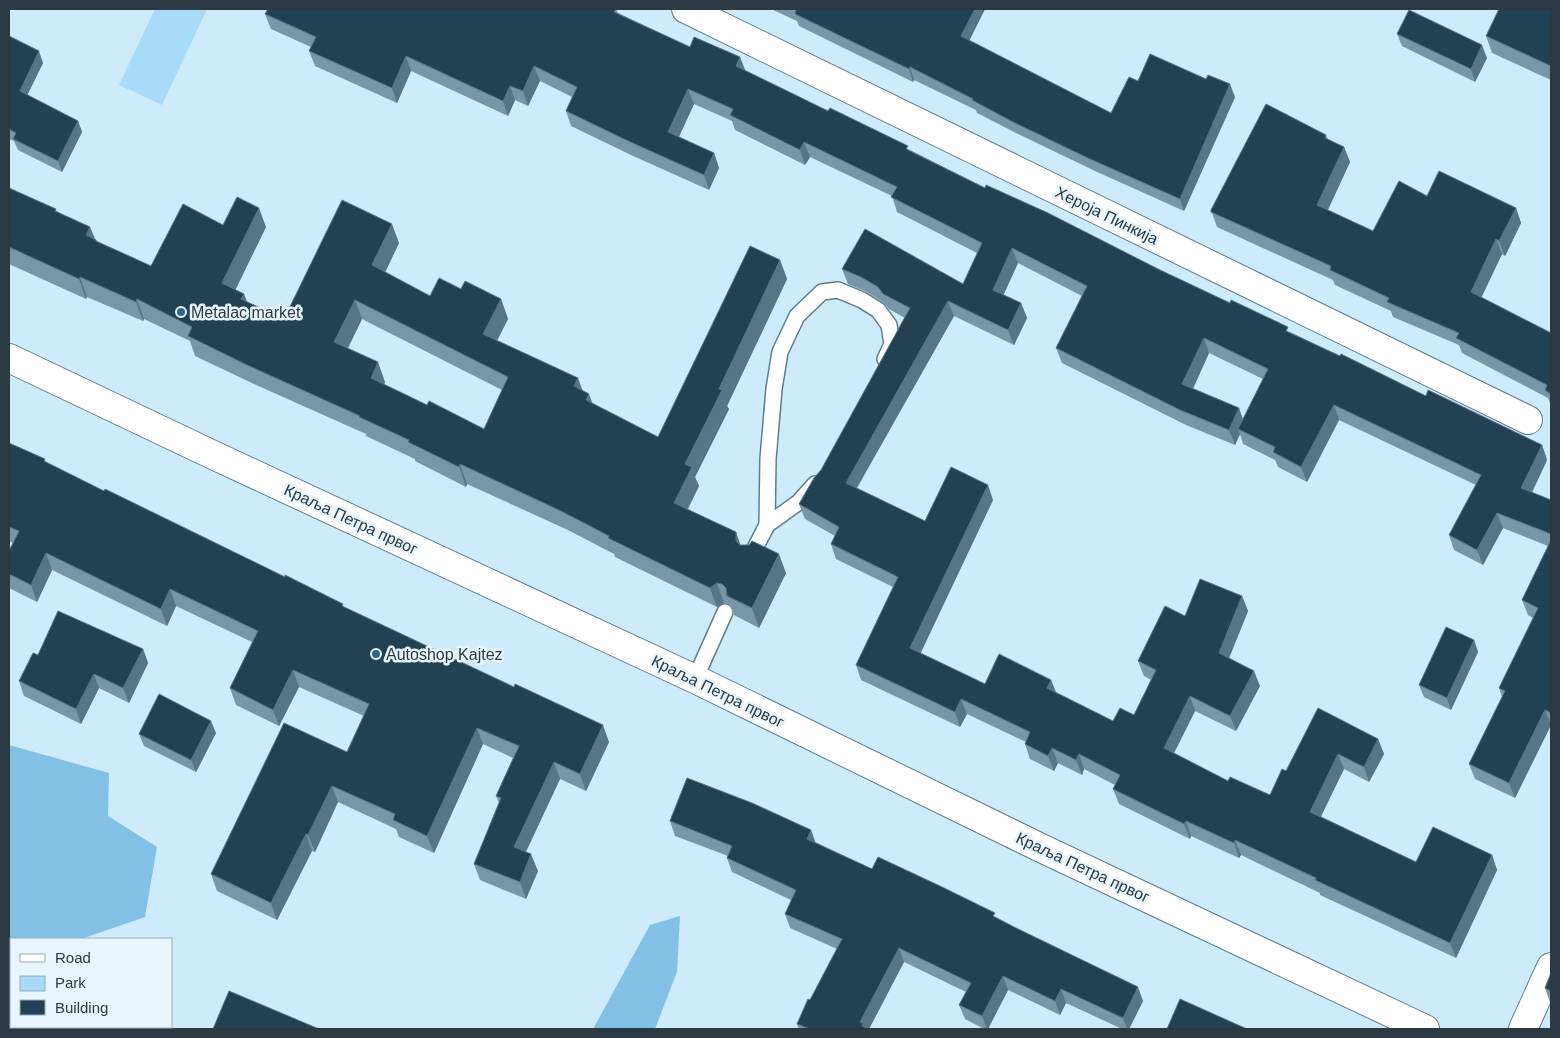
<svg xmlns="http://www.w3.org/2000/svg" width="1560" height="1038" viewBox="0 0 1560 1038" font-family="Arial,sans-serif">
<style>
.green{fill:#a8dbfa}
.forest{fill:#82c1e5}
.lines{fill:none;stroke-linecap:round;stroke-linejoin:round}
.service-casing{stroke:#5d7e91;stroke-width:18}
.minor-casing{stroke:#5d7e91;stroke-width:30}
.tertiary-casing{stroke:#5d7e91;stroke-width:30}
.secondary-casing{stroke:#5d7e91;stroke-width:30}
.service{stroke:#fff;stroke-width:15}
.minor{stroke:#fff;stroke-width:28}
.tertiary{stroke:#fff;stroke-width:28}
.secondary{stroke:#fff;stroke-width:28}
.wall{fill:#7896a8;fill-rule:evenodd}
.shaded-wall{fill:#567586}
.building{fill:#224253;stroke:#567586;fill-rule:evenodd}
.poi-dot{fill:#336884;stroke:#e7f6fe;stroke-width:2}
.labels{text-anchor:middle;stroke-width:5;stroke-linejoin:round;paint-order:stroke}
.street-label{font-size:16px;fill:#2b3a42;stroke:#e7f6fe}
.poi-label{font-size:16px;fill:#2b3a42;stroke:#e7f6fe;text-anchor:start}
</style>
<rect width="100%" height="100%" fill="#ceebfc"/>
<polygon class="green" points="155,9 207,9 162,105 119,85"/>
<g class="forest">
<polygon points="9,745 109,773 108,816 157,847 145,917 81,939 11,939 11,1027 68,1027 69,1029 9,1029"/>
<polygon points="680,916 677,972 655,1029 593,1029 650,925"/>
</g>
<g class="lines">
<defs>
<g id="service">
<polyline points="767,525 768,459 774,389 780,352 797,316 822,292 838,290 862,300 878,310 889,325 892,344 885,359"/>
<polyline points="751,556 767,525 799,502 815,484"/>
<polyline points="695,679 725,612"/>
</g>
<polyline id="minor" points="686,9 1528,420"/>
<polyline id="tertiary" points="9,358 211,454 695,679 1041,848 1425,1029"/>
<polyline id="secondary" points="1523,1029 1551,967"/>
</defs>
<use href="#service" class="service-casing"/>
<use href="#minor" class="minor-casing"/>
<use href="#tertiary" class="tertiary-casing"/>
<use href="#secondary" class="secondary-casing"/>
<use href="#service" class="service"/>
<use href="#minor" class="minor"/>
<use href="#tertiary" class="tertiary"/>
<use href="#secondary" class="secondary"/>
</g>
<g class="wall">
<path d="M268,9H616L618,13L690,47L745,71L910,150L985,188L1160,270L1340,356L1426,396L1542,445L1547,460L1532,492L1551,500V726V725L1515,798L1475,779L1469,764L1502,697L1499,688L1533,618L1528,615L1522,600L1548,546L1503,528L1483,565L1454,550L1449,535L1476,485L1339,420L1307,482L1278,467L1275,460L1243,444L1240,434L1235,445L1186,425L1062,363L1056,348L1082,296L1018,263L1003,295L1021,303L1027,318L1014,345L954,316L857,488L925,521L993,500L920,653L985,684L1051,680L1056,693L1113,721L1134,715L1151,680L1144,676L1138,661L1185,616L1242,596L1248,611L1229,658L1260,686L1236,731L1195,711L1174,753L1228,781L1270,795L1286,771L1378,739L1384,754L1369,782L1344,769L1320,816L1416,862L1492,855L1497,870L1456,958L1320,895V893L1241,855L1239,858L1191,836L1190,839L1119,804L1113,789L1115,785L1084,769L1082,775L1058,763L1054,771L1030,759L1025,744L1026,742L967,714L960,727L861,680L856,665L893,587L836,559L831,544L835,536L805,519L799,504L821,470L905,318L889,309L883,302L867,292L848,284L842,269L963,284L977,253L897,212L892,196L810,157L805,165L735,130L732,121L694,104L679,137L714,153L719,168L709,190L631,155L571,126L566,111L572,97L540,81L528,106L515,100L508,116L411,71L397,103L315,66L309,51L311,47L271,29L265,14ZM1209,353L1263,379L1243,419L1239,408L1193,389Z"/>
<polygon points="771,9 985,9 969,41 1111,113 1138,81 1235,97 1184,211 1095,171 1016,133 977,113 976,110 914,80 913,82 799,26 797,21"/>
<polygon points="1551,9 1551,80 1492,53 1486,36"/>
<polygon points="1397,34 1487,58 1475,82 1402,46"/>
<polygon points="9,36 43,63 27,95 78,121 82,132 62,172 18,150 14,141 9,139"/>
<polygon points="1326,135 1328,139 1344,147 1350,162 1328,210 1373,231 1427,196 1516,208 1521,223 1505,256 1502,254 1481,297 1551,333 1551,406 1548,398 1462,353 1459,345 1393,317 1391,311 1335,285 1333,280 1217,227 1211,210"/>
<path d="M9,188L57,211L95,239L97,242L151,266L223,225L266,227L235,290L244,294L247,302L284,319L399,243L385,272L430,296L461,289L501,299L508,319L497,341L582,391L593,404L658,437L780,260L787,279L727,406L729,409L695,477L699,486L688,509L740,545L786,573L759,628L734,615L729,604L724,603L717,607L615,557L614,554L568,530L467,484L466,487L415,461V459L366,436V434L254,384L195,356L190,341L144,319L143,321L87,297L86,299L9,264ZM362,319L502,390L484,429L427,405L384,385L385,382L348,348Z"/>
<polygon points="9,443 45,459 45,462 104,491 345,608 609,742 586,791 560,779 526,852 538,871 526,899 480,880 474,864 499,803 496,796 513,758 483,744 434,853 399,837 396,829 338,802 315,852 312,851 277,920 217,891 211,874 347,752 364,716 299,687 279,726 236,705 230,688 252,642 176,606 167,626 52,570 37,602 9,588 9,551 13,543 9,541"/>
<polygon points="1474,640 1478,652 1451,710 1424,697 1419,685"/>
<polygon points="143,649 148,663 129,703 99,688 81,724 24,696 19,681 38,655"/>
<polygon points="216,733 196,772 144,746 139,734"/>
<polygon points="670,821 811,830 815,842 872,869 997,918 1143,1001 1129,1029 1122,1029 1066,1003 1060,1015 1008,990 988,1029 984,1029 965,1019 959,1005 966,992 904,962 869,1029 799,1029 797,1024 810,1000 837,949 790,928 785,914 791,900 732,872 727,858 728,856 675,836"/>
<polygon points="1551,973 1551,1005 1545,988"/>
</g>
<g class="shaded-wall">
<polygon points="975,9 985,9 965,49 961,36"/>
<polygon points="1482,45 1487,58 1475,82 1471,69"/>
<polygon points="39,51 43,63 24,102 20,91"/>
<polygon points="406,56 411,71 397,103 392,88"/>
<polygon points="740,57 746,72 736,66"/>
<polygon points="534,66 540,81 528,106 523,91"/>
<polygon points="910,67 914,80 913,82 909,69"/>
<polygon points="1230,84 1235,97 1184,211 1180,199"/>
<polygon points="510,86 515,100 508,116 503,101"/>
<polygon points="688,89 694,104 674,147 668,132"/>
<polygon points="78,121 82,132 62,172 58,161"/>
<polygon points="804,142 810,157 805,165 800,150"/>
<polygon points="1344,147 1350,162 1323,220 1317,205"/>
<polygon points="714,153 719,168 709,190 704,175"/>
<polygon points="259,208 266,227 229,303 222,283"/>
<polygon points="1516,208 1521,223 1505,256 1499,241"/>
<polygon points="392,224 399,243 379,285 372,265"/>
<polygon points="90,227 96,241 96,240 103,259 86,235"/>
<polygon points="1496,239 1502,254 1477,307 1471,292"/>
<polygon points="1012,248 1018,263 999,305 993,290"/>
<polygon points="780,260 787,279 727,406 729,409 695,477 699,486 681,522 674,503 685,464 719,389"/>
<polygon points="80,277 87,297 86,299 79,279"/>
<polygon points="244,294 251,313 241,299"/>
<polygon points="137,299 144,319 143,321 136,302"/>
<polygon points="501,299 508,319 490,354 483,334"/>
<polygon points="355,300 362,319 341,362 334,342"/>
<polygon points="948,301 954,316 851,498 846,483"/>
<polygon points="1021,303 1027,318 1014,345 1008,330"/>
<polygon points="1204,338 1209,353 1188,399 1182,384"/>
<polygon points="378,362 385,382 378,398 371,378"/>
<polygon points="578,378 585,397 574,386"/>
<polygon points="589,394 596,413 586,400"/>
<polygon points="1334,405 1339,420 1307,482 1301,467"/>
<polygon points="1239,408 1244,423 1238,429 1240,434 1235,445 1229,430"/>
<polygon points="1542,445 1547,460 1527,503 1521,488"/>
<polygon points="460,464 467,484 466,487 459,467"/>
<polygon points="988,485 993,500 916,663 910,648"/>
<polygon points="1497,513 1503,528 1483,565 1477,550"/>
<polygon points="736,532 743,552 736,541"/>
<polygon points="46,553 52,570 37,602 31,585"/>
<polygon points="779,554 786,573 759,628 752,608"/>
<polygon points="717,583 724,603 717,607 710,588"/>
<polygon points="170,589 176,606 167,626 161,609"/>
<polygon points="1242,596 1248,611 1225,668 1219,653"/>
<polygon points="1474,640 1478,652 1451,710 1447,698"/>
<polygon points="143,649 148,663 129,703 123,688"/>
<polygon points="293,670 299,687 279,726 273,710"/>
<polygon points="1254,671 1260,686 1236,731 1230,716"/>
<polygon points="94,674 99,688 81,724 76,709"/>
<polygon points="1051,680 1057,695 1047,688"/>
<polygon points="1190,696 1195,711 1169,763 1164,748"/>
<polygon points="961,699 967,714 960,727 955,712"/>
<polygon points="1545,710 1551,725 1515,798 1509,783"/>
<polygon points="211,721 216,733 196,772 191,760"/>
<polygon points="603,725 609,742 586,791 580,774"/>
<polygon points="477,728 483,744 434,853 427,836"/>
<polygon points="1378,739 1384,754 1369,782 1364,767"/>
<polygon points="1052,748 1058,763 1054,771 1048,756"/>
<polygon points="1079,754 1084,769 1082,775 1076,760"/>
<polygon points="1338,754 1344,769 1316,827 1310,812"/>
<polygon points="554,762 560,779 520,864 514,847"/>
<polygon points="332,786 338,802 315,852 308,835"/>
<polygon points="1186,821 1191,836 1190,839 1184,824"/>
<polygon points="811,830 816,844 807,839"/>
<polygon points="306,834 312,851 277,920 271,903"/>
<polygon points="1235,840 1241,855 1239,858 1234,843"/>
<polygon points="531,854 538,871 526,899 520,882"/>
<polygon points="1492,855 1497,870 1456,958 1450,943"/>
<polygon points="899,948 904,962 869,1029 863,1029 860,1022"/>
<polygon points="1003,976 1008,990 988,1029 987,1029 982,1016"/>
<polygon points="1138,987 1143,1001 1129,1029 1127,1029 1123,1018"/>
<polygon points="1061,989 1066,1003 1060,1015 1055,1001"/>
</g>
<g class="building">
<polygon points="268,9 616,9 614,12 690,47 694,37 740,57 736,66 828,111 830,108 908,146 906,149 985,188 986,185 1048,213 1160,270 1230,303 1231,300 1288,327 1286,331 1340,356 1341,354 1426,396 1428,390 1542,445 1521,488 1551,500 1551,534 1497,513 1477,550 1449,535 1481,475 1334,405 1301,467 1273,452 1275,447 1238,429 1268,369 1204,338 1182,384 1239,408 1229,430 1180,410 1056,348 1087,286 1012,248 993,290 1021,303 1008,330 948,301 846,483 925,521 951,467 988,485 910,648 985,684 999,654 1051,680 1047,688 1113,721 1120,708 1134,715 1156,670 1138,661 1165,606 1185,616 1200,579 1242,596 1219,653 1254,671 1230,716 1190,696 1164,748 1228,781 1230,777 1270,795 1282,769 1286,771 1318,708 1378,739 1364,767 1338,754 1310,812 1416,862 1433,827 1492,855 1450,943 1315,880 1316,878 1235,840 1234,843 1186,821 1184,824 1113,789 1120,775 1079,754 1076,760 1052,748 1048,756 1025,744 1030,732 961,699 955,712 856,665 898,577 831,544 839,527 799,504 814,478 821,470 910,308 883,294 878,287 861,277 842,269 865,229 963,284 982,243 891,197 897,187 804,142 800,150 730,115 733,109 688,89 668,132 714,153 704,175 626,140 566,111 577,87 534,66 523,91 510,86 503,101 406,56 392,88 309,51 316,37 265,14"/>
<polygon points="793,9 975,9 961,36 1111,113 1129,77 1138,81 1150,54 1206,79 1208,75 1230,84 1180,199 1090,159 1011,121 972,100 973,99 910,67 909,69 795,14 796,10"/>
<polygon points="1499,9 1551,9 1551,66 1486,36"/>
<polygon points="1409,10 1482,45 1471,69 1397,34"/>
<polygon points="9,36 39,51 20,91 78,121 58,161 13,139 16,133 9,129"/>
<polygon points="1266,104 1326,135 1325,138 1344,147 1317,205 1373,231 1399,181 1427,196 1439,171 1516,208 1499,241 1496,239 1471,292 1551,333 1551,394 1545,390 1547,385 1456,338 1459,333 1387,302 1389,298 1330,270 1331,266 1211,212 1211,210"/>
<path d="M9,188L56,209L55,211L90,227L86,235L96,240V241L151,266L183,204L223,225L237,197L259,208L222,283L244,294L241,299L284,319L342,200L392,224L372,265L430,296L439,278L461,289L465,281L501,299L483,334L578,378L574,386L589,394L586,400L658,437L750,246L780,260L719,389L722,390L685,464L692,467L674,503L736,532V541L740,545H749L752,541L779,554L752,608L727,596L726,588L722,584L717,583L710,588L608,538L609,536L561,511L460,464L459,467L408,442L409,440L359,417L360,416L247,365L188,336L192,327L137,299L136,302L80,277L79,279L9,247ZM355,300L508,377L484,429L429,401L427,405L371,378L378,362L334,342Z"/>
<polygon points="9,443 45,459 44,461 104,491 105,489 285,577 285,575 343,604 342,606 514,687 515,684 603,725 580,774 554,762 514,847 531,854 520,882 474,864 501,798 496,796 519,746 477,728 427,836 393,820 395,814 332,786 308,835 306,834 271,903 211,874 284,723 347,752 369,704 293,670 273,710 230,688 258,631 170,589 161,609 46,553 31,585 9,574 9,551 19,531 9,527"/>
<polygon points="1551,540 1551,713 1545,710 1509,783 1469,764 1505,691 1499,688 1538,608 1522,600"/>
<polygon points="58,611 143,649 123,688 94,674 76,709 19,681 33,653 38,655"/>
<polygon points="1446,627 1474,640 1447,698 1419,685"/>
<polygon points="159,694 211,721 191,760 139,734"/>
<polygon points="687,778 752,803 811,830 807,839 872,869 878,857 940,886 995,913 993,916 1016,928 1138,987 1123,1018 1061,989 1055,1001 1003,976 982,1016 959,1005 971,983 899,948 860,1022 863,1023 862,1026 869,1029 810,1029 797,1024 808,999 810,1000 842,939 785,914 796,890 727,858 732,846 670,821"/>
<polygon points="1551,973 1551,991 1545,988"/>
<polygon points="229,991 319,1029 213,1029"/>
<polygon points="1180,999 1247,1029 1167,1029"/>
</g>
<g class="poi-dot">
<circle cx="181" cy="312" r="5"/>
<circle cx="376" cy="654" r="5"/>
</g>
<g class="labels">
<g class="street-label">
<text transform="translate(1107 215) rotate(26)" y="6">Хероја Пинкија</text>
<text transform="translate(351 519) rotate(25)" y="6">Краља Петра првог</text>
<text transform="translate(718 691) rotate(26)" y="6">Краља Петра првог</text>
<text transform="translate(1083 867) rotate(25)" y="6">Краља Петра првог</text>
</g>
<g class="poi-label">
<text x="191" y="318">Metalac market</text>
<text x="386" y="660">Autoshop Kajtez</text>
</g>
</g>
<rect width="1560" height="1038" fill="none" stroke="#2b3a42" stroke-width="20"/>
<rect x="10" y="938" width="162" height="90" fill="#e7f6fe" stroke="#9cabb3"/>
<rect x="20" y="954" width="25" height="8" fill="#ffffff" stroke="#9cabb3"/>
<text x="55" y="963" font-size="15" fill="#2b3a42">Road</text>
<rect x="20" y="976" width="25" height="15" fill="#a8dbfa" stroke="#9cabb3"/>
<text x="55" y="988" font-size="15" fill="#2b3a42">Park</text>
<rect x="20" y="1000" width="25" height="15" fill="#224253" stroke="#9cabb3"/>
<text x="55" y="1013" font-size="15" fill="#2b3a42">Building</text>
</svg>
